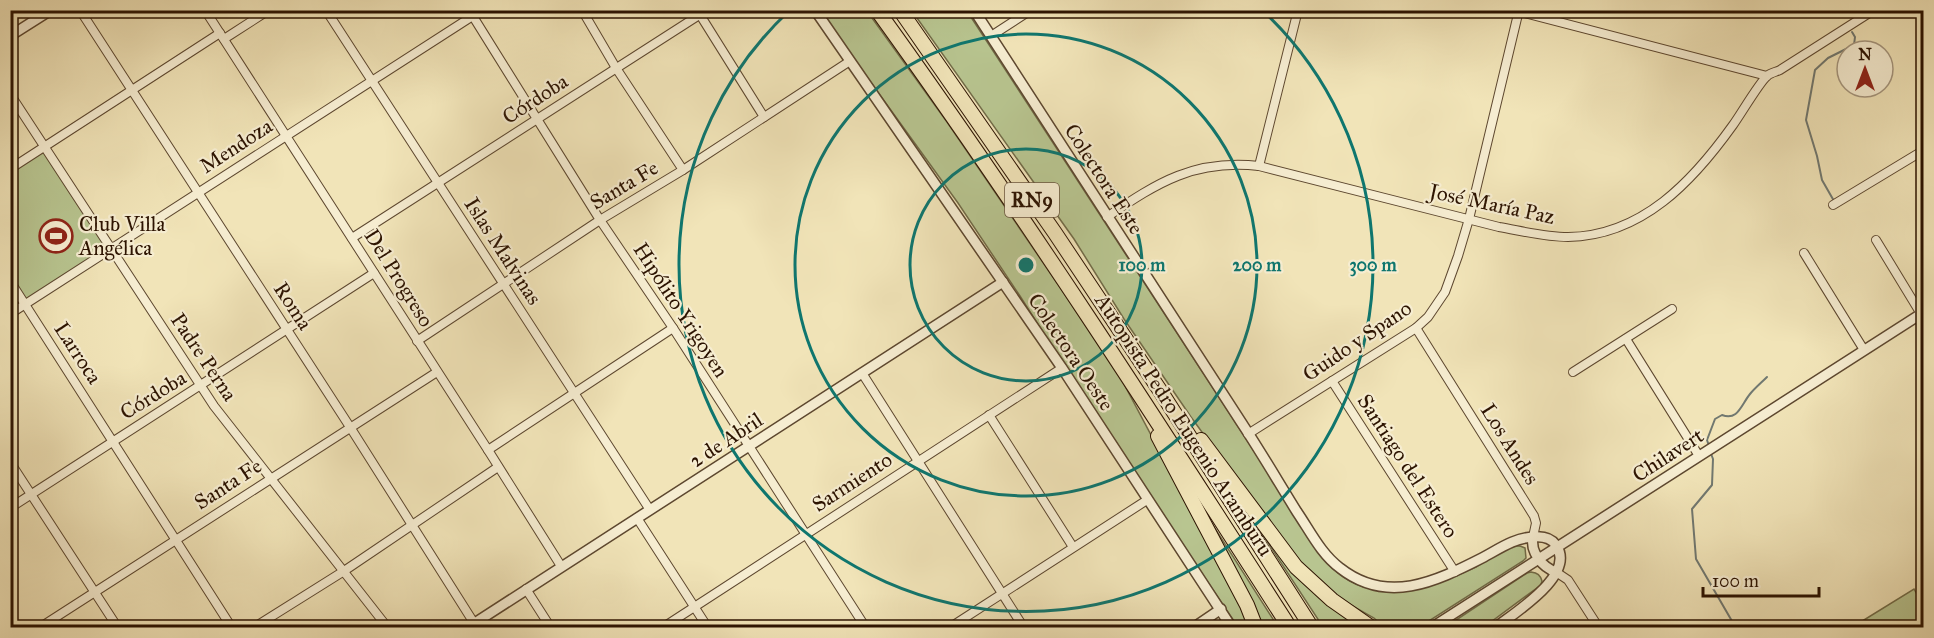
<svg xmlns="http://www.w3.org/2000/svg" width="1934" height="638" viewBox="0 0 1934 638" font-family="'IM FELL Great Primer',serif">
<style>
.green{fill:#b8c590;stroke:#726c48;stroke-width:1.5}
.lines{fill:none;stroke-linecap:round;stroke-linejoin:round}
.stream{stroke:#717870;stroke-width:2}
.minor-casing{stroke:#5d472f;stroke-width:10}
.tertiary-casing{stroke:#5d472f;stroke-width:12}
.motorway-casing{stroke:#2c1301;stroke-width:16}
.minor{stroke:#f6edd1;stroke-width:8}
.tertiary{stroke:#f6edd1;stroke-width:9}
.motorway{stroke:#f1e4b8;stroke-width:14}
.ring{fill:none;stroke:#0f766e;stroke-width:3}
.labels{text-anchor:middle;stroke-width:4.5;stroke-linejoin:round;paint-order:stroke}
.shield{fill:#f6edd1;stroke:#69543f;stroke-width:1.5}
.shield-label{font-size:20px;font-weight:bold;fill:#2c1301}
.street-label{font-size:21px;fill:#2c1301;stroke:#f6edd1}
.poi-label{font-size:21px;fill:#2c1301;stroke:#f6edd1;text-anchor:start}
.centre{fill:#0f766e;stroke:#f6edd1;stroke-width:3}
.ring-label{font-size:18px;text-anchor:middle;font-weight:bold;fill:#0f766e;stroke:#f6edd1;stroke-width:4.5;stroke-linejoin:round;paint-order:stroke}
</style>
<rect width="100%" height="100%" fill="#f1e4b8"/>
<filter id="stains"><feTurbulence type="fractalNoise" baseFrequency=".00333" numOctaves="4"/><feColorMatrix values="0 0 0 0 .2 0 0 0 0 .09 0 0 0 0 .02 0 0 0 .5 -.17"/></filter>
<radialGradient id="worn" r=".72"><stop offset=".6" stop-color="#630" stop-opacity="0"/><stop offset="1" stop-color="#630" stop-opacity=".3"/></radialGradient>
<g class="green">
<polygon points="821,11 867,11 947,122 1117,371 1253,627 1238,627 1102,426 1020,296 958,203 856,62"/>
<path d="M912,11H967L1327,563C1370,609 1426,590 1476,567C1490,560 1508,539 1525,548L1526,558L1523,561L1418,628L1384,627L1374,618L1342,600L1324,585L1301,564L1274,531L1191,417L1124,319L1074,239Z"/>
<polygon points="45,146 111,249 25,304 11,281 11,169"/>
<polygon points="1195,497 1278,627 1260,627"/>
<polygon points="1242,503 1269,536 1364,627 1323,627"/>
<path d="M1531,572C1538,573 1540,575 1542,581L1541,585L1484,627L1444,628L1527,573Z"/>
<polygon points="1914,589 1923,605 1923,627 1862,627 1859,623"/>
</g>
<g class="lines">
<g class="stream">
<polyline points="1834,201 1822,180 1817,156 1806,120 1815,70 1828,58 1854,45 1855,37 1852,32"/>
<path d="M1709,446L1707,440L1715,419L1722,415C1738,421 1741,405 1750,394C1755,388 1761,383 1767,377"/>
<polyline points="1710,451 1713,459 1712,485 1692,509 1696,559 1736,628"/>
</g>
<defs>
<g id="minor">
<polyline points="80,10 350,427 474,623"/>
<polyline points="205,10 488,450 561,566"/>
<polyline points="326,10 650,510"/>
<polyline points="469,10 600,220 673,328 866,628"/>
<polyline points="582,10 616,68 683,170"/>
<polyline points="697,10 764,117"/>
<polyline points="1513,10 1767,76"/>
<polyline points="991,36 1031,10"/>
<polyline points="224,39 269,10"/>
<polyline points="10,94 214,406 388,628"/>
<polyline points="1259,166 1298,10"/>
<polyline points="10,169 220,33"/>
<polyline points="1833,205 1924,150"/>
<path d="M1107,217C1158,182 1195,159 1259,166L1499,227C1522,231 1545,237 1568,237C1642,236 1693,181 1733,125C1741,114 1759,83 1767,76C1770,73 1776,72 1780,70L1874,10"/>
<polyline points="352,238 707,10"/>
<polyline points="1876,240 1921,314"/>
<polyline points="1804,253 1864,350"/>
<polyline points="10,281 232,628"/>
<polyline points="10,314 482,10"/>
<polyline points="1416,328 1534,516 1536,523 1533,537"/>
<polyline points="1626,339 1699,456"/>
<polyline points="417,341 600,220 683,170 850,61"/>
<polyline points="1573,372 1672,309"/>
<polyline points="862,373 1024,628"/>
<polyline points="1332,381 1455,572"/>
<polyline points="989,415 1073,547"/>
<polyline points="1248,434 1416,328 1428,317 1445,292 1458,256 1469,219 1519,10"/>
<polyline points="488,450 673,328"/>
<polyline points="10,462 118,628"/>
<polyline points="10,508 374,273"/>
<polyline points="637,518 708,628"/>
<polyline points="1556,572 1568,580 1599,628"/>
<polyline points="526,589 551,628"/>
<polyline points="39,628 437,372"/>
<polyline points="253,628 344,571 498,467"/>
<polyline points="662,628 1062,368"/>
<polyline points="949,628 1147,500"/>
</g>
<g id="tertiary">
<polyline points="815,10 1062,368 1232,628"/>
<path d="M974,10C1063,149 1153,287 1243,425C1262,454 1279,483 1297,512C1310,531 1321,554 1340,568C1387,605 1435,582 1482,558C1499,549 1514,538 1533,537C1542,536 1551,538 1556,545C1577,575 1514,613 1495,628"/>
<polyline points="10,36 51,10"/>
<path d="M1533,537C1530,552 1542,567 1556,572"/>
<polyline points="467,628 1003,282"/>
<polyline points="1193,628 1221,609"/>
<polyline points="1431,628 1924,312"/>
</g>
<g id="motorway">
<path d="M877,10C1022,211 1156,419 1290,628"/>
<polyline points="900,10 1055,233 1161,392 1312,628"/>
<polyline points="1158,436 1247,605 1256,628"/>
<polyline points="1201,440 1296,567 1332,600 1372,628"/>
</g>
</defs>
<use href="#minor" class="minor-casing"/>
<use href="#tertiary" class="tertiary-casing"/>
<use href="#motorway" class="motorway-casing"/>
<use href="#minor" class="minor"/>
<use href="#tertiary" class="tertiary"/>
<use href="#motorway" class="motorway"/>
</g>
<g class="ring">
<circle cx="1026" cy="265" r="116"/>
<circle cx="1026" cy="265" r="231"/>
<path d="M1263 11A347 347 0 1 1 789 11"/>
</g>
<defs>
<symbol id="stadium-ring" viewBox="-11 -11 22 22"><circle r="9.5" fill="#f6edd1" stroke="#8f2418" stroke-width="1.5"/><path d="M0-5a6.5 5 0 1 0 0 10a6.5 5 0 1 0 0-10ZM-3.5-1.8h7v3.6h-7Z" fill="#8f2418"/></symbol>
</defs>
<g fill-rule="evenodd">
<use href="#stadium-ring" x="37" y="217" width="38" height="38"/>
</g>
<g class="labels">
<rect class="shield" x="1005" y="183" width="54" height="34" rx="4.5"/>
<g class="shield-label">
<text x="1032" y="207">RN9</text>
</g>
<g class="street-label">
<text transform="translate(535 99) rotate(-33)" y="7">Córdoba</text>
<text transform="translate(236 146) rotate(-33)" y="7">Mendoza</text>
<text transform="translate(1104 179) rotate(57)" y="7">Colectora Este</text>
<text transform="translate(624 185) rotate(-31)" y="7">Santa Fe</text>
<text transform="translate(1492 204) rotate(12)" y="7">José María Paz</text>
<text transform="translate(503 251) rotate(57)" y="7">Islas Malvinas</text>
<text transform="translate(399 278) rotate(58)" y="7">Del Progreso</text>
<text transform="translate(293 306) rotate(57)" y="7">Roma</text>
<text transform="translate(681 310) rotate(57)" y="7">Hipólito Yrigoyen</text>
<text transform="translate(1357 341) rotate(-34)" y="7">Guido y Spano</text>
<text transform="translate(1071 352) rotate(56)" y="7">Colectora Oeste</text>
<text transform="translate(78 353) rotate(57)" y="7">Larroca</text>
<text transform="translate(204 357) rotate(56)" y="7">Padre Perna</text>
<text transform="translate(153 395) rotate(-32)" y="7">Córdoba</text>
<text transform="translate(1184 425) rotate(57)" y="7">Autopista Pedro Eugenio Aramburu</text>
<text transform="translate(726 440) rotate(-33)" y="7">2 de Abril</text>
<text transform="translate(1510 444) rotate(58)" y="7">Los Andes</text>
<text transform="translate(1668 455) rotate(-33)" y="7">Chilavert</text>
<text transform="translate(1408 466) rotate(57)" y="7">Santiago del Estero</text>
<text transform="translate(852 482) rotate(-33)" y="7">Sarmiento</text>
<text transform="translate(228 484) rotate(-33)" y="7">Santa Fe</text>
</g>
<g class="poi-label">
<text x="79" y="231">Club Villa<tspan x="79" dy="24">Angélica</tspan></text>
</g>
</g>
<circle cx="1026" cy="265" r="9" class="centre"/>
<g class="ring-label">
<text x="1142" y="271">100 m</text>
<text x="1257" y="271">200 m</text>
<text x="1373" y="271">300 m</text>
</g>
<rect width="1934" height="638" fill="none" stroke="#f1e4b8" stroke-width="36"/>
<rect x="12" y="12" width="1910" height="614" fill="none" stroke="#2c1301" stroke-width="3"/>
<rect x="18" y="18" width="1898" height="602" fill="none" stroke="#2c1301" stroke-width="1.5"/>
<g transform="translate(1865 69)"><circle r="28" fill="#f6edd1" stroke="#a5967e" stroke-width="1.5"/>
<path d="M0-4.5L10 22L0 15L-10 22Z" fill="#8f2418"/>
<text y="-9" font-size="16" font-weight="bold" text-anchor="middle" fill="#2c1301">N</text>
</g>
<path d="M1703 587v9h116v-9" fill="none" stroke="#2c1301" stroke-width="3"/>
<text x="1712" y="587" font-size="18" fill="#2c1301" stroke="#f6edd1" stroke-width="4.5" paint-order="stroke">100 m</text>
<rect width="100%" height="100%" filter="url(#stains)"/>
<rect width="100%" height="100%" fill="url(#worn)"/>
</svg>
